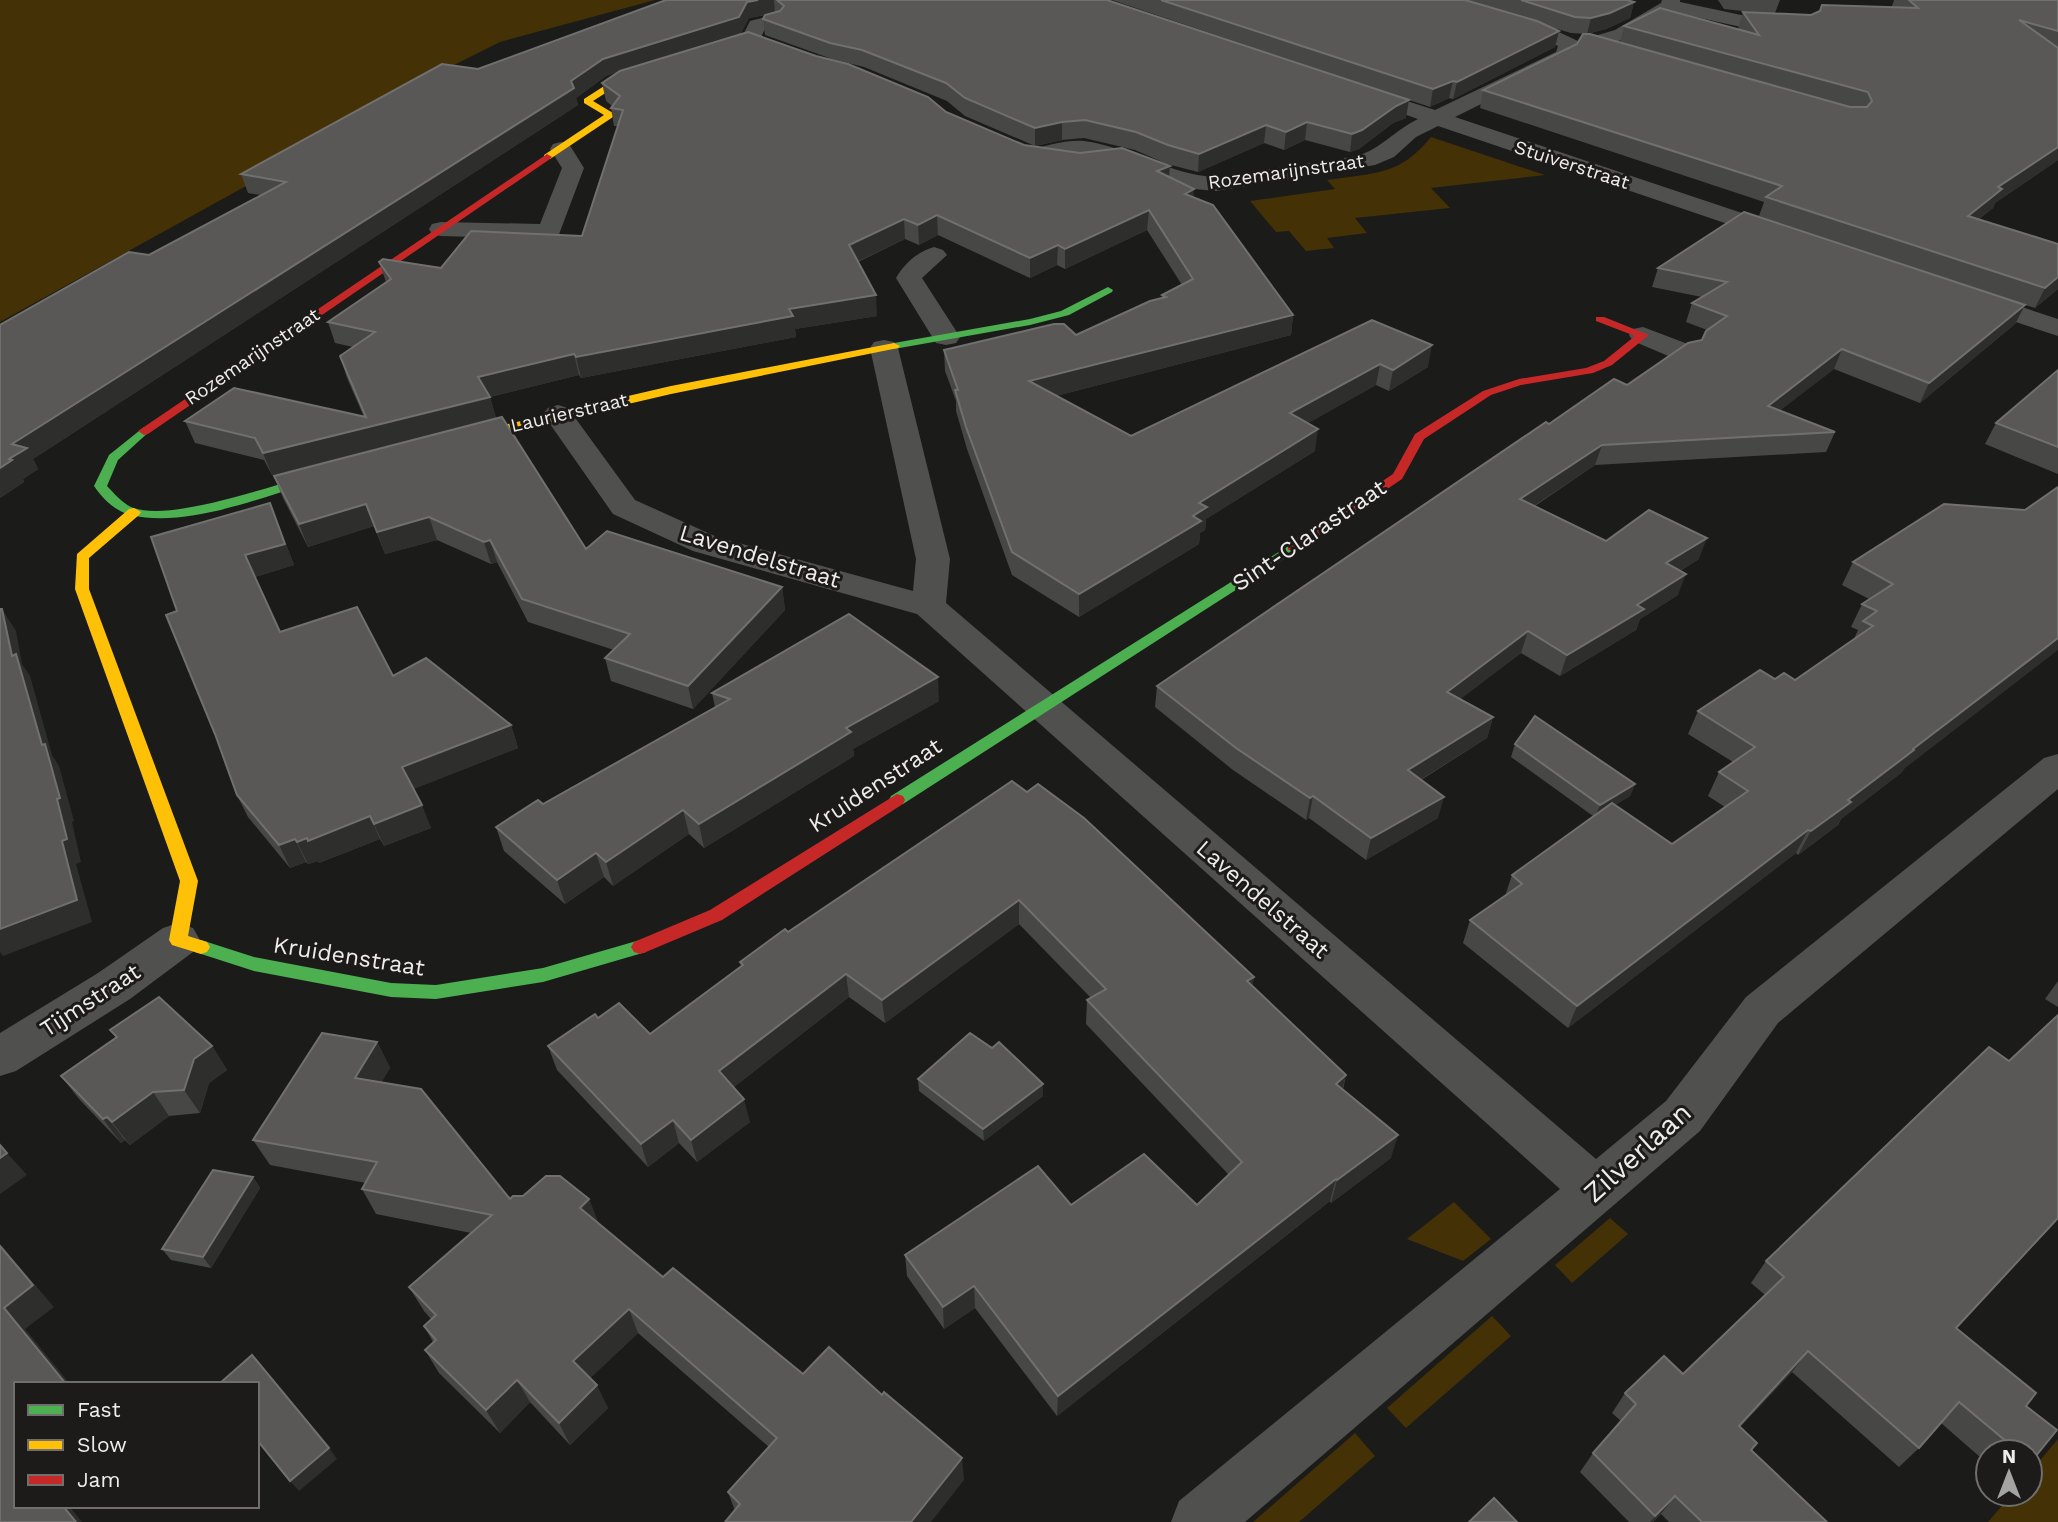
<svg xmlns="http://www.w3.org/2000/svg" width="2058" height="1522" viewBox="0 0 2058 1522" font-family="'Work Sans',sans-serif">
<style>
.green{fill:#443105}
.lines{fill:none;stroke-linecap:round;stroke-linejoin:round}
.street{fill:#50504f;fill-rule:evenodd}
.fast{fill:#4caf50;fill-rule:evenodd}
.slow{fill:#ffc107;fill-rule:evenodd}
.jam{fill:#c62828;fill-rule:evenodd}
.wall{fill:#474746}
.shaded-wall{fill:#2e2e2d}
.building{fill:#595857;stroke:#70706f;stroke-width:2}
.labels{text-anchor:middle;stroke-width:6;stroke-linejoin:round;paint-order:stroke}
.far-street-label{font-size:19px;fill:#eeedec;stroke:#1c1b19}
.street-label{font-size:23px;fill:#eeedec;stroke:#1c1b19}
.near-street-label{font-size:28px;fill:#eeedec;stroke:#1c1b19}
</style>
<rect width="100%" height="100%" fill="#1b1b1a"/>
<g class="green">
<polygon points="0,0 655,0 500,42 448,68 373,116 0,322"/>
<path d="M1431,137L1545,175L1431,188L1450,208L1355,218L1367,233L1327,238L1334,248L1306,251L1289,231L1276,232L1250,201L1335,189L1327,180C1373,173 1400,176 1431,137Z"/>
<polygon points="1454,1202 1491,1239 1463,1261 1407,1239"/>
<polygon points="1610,1218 1628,1234 1572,1283 1555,1265"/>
<polygon points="1492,1316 1511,1336 1406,1428 1387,1408"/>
<polygon points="1355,1433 1375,1456 1299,1522 1253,1522"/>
<polygon points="2058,1439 2058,1522 1988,1522 2012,1494 2030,1494 2030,1472"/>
</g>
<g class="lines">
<g class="street">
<path d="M1429,0H1458L1548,27L1578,41L1615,30L1661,3L1662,0H1680V2L1741,15L1800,19L1802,23L1800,27L1793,29L1741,27L1673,12C1652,24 1601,58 1578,45L1572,59L1455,117L1793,230L1796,235L1793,240L1784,242L1775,240L1438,126L1416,137L1394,157L1375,165L1216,191L1184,188L1118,163L1082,154L1033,163L1025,161L1022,156L1025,151C1042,147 1067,139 1084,141C1130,147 1170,175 1216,177L1357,156C1381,149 1395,130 1418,119L1349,95L1346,91L1349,87H1363L1435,110L1556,52L1558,46L1534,35L1431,4Z"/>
<polygon points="774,15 783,21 781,25 765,29 758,43 744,43 741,39 750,21"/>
<polygon points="561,142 569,144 584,168 558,237 549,239 441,236 432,234 429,229 432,224 441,222 540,224 562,168 550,149 553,144"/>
<path d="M934,247L943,250L947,255L922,278L960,337L956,343L946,345L936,343L896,278C905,263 917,252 934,247Z"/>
<polygon points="1970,290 2058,319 2058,336 1961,304 1957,298 1961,292"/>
<polygon points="1643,327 1693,346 1697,352 1693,358 1683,360 1673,358 1633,341 1629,335 1633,329"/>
<polygon points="884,340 894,342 898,348 950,559 946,603 1596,1159 1666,1101 1746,997 2044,758 2058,754 2058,789 1778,1023 1700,1131 1245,1522 1171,1522 1179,1501 1560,1189 917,614 693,551 613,514 543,414 548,408 558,405 568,408 635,500 717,537 913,591 916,559 870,348 874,342"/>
<polygon points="178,923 193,928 200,940 193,952 130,999 16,1071 0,1076 0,1033 98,973 163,928"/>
</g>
<g class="fast">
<polygon points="1108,287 1113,290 1112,292 1069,315 1030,325 894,349 888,346 894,343 1030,319 1061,311"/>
<path d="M144,427L150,431L118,460L107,486C114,493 121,502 131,507C171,524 284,481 328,470L334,474C325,482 307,484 294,488C247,503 180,527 131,515C115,511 103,499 94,486L109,455Z"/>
<polygon points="1293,543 1298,544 1298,550 903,804 891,804 889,800 891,796"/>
<polygon points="201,940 254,957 391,983 436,985 543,968 640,940 646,942 649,947 646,952 543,982 436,999 391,997 254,971 195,952 192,947 195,942"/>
</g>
<g class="slow">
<polygon points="653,67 656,67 656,71 621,83 593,101 613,113 613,117 550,159 544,159 544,155 604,115 584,103 584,99 615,79"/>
<polygon points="894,343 900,346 898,348 671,394 457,444 451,440 457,436 671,386"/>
<polygon points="134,508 141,512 139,515 89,558 89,589 198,881 188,936 207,942 210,947 207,952 201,954 172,945 169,940 180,881 75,589 77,554 129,509"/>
</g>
<g class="jam">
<polygon points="547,154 552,157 550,159 148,434 144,435 138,431"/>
<polygon points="1596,317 1604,317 1649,335 1612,365 1593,373 1521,385 1491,395 1424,439 1402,479 1298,550 1288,550 1288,544 1393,474 1415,434 1483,391 1519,379 1586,368 1604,361 1635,336 1596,321"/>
<polygon points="897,794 903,796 905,800 903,804 722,920 646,952 640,954 634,952 631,947 634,942 710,910"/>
</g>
</g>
<g class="wall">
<polygon points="666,0 1107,0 1406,118 1393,123 1359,149 1350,152 1305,140 1284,150 1264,143 1198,172 1167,164 1135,150 1084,138 1062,140 1035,146 965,116 947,101 864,67 832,59 765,35 763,19 765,15 749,18 741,33 946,112 1024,145 1170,166 1169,177 1194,197 1293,315 1291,335 1056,396 1131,436 1372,320 1428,367 1389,391 1376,385 1308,423 1315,451 1206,519 1205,530 1200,533 1199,544 1079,617 1012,575 967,449 956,411 956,401 945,371 944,350 1076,335 1162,298 1162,295 1182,285 1147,230 1065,269 1057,265 1030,278 938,235 919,245 905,239 858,262 877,316 795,329 796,337 581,378 579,375 490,397 496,418 272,475 264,460 195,443 185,421 364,417 347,378 340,356 353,347 335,343 328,322 386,282 379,262 441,268 582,236 618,126 614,126 611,108 612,106 606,101 602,83 617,72 606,76 576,98 578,105 33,459 38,469 23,479 24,482 0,498 0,325 149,255 261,195 248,193 241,174 478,69"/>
<polygon points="1112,0 1627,0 1634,2 1630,18 1606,29 1587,34 1620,43 1624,26 1738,29 1743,12 1761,13 1724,9 1718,0 1780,0 1775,13 1811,15 1893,7 1892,6 1894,0 2058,0 2058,160 1995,203 1993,208 1979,219 2058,289 2035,308 2025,305 2015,324 1920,403 1834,369 1780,410 1835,432 1826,452 1595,465 1535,506 1606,541 1699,559 1680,571 1678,595 1640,619 1636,630 1560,676 1521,653 1460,699 1493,717 1487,738 1421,780 1438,818 1366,860 1309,818 1306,820 1233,770 1155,707 1157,686 1549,424 1627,385 1702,340 1707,330 1686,322 1692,303 1702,297 1652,287 1658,268 2012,301 1759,216 1764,202 1480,108 1483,90 1577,44 1586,34 1571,33 1547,26 1559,31 1555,47 1453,99 1449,98 1430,107"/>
<polygon points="2058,370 2058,474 1985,444 1996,423"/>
<polygon points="274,476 586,549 782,587 785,610 693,709 611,681 605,658 614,650 528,622 497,562 491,564 437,540 385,554 374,526 308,547 283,498"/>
<polygon points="270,503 294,565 255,577 280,632 393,676 511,725 518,748 413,789 431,828 384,846 380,839 319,863 318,861 308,864 306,862 290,868 248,817 237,795 215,734 177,611"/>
<polygon points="1944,504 1904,769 1901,773 1841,819 1838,825 1798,855 1796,853 1568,1028 1463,943 1470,920 1505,896 1512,875 1593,816 1511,757 1515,744 1635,784 1630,796 1615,805 1672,844 1725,807 1708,796 1719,772 1733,762 1688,734 1698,711 1775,679 1795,680 1854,639 1858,630 1851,627 1862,604 1869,599 1842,585 1853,562"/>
<polygon points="712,693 939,701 853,749 854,756 704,848 689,834 613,886 604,877 565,904 504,851 496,827 543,804 715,707"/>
<polygon points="1012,781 1254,977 1252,986 1346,1075 1343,1090 1391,1158 1331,1203 1330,1201 1057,1416 975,1308 944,1329 907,1276 905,1255 1071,1205 1197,1205 1229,1175 1086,1024 1087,1000 1091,998 1019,924 885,1023 849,997 734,1087 750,1122 697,1162 679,1143 648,1167 557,1070 548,1046 598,1018 650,1034 741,966 740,962 788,932"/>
<polygon points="2058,981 2058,1007 2045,999"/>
<polygon points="110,1030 212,1046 227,1070 209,1083 200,1113 169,1116 130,1145 125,1140 121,1143 79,1099 61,1076 116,1038"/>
<polygon points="377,1042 390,1068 381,1082 510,1199 589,1199 598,1223 663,1277 803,1374 964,1480 735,1511 728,1492 769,1447 638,1333 590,1378 608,1408 570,1445 530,1402 500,1433 439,1373 425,1350 433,1342 424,1326 431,1319 424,1311 409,1287 471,1233 376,1214 362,1189 366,1183 270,1165 253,1140"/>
<polygon points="918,1079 1043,1096 984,1141 919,1091"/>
<polygon points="253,1177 260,1188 211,1268 171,1260 162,1249"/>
<polygon points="1766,1261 1956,1328 2026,1406 2031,1462 2030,1463 2030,1452 1988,1452 1988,1464 1941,1423 1919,1448 1899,1467 1792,1372 1740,1427 1751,1451 1827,1522 1669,1522 1661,1514 1653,1522 1629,1522 1580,1472 1593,1453 1621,1421 1612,1413 1625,1393 1683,1374 1765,1295 1751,1283"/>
</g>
<g class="shaded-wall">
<polygon points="758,0 774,0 775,13 749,18 741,33 606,76 576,98 578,105 33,459 38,469 23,479 24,482 0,498 0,468 9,459 12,444 571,81 603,59 747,2"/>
<polygon points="1634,2 1630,18 1606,29 1587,34 1591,18"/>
<polygon points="1559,31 1555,47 1453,99 1457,82"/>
<polygon points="1453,81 1449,98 1430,107 1433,89"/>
<polygon points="1409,100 1406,118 1393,123 1359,149 1350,152 1352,134 1396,106"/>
<polygon points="1062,122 1062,140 1035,146 1035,128"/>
<polygon points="1307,122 1305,140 1284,150 1286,132"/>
<polygon points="1266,125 1264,143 1198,172 1199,154"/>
<polygon points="2058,147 2058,160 1995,203 1993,208 1959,236 1968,216 1998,187"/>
<polygon points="1170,166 1168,185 1157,171"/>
<polygon points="1194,189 1193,209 1185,194"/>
<polygon points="1149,210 1147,230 1065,269 1065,249"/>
<polygon points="937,215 938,235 919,245 918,225"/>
<polygon points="904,219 905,239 850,265 849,245"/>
<polygon points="1058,245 1057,265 1030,278 1030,258"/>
<polygon points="2058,277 2058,289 2035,308 2045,288"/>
<polygon points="876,295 877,316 795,329 796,337 581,378 576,357 789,309"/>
<polygon points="2025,305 2015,324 1920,403 1929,383"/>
<polygon points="1293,315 1291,335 1029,403 1029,381"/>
<polygon points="1432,345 1428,367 1389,391 1393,370"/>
<polygon points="1842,349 1834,369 1760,426 1768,406"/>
<polygon points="574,354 579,375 490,397 496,418 272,475 263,453 478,377"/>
<polygon points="1380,364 1376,385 1287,435 1290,413"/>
<polygon points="1318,429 1315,451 1206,519 1205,530 1200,533 1199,544 1079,617 1079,594 1193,516 1199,503"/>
<polygon points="1602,445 1595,465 1514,519 1520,499"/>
<polygon points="270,503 294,565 255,577 245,555"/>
<polygon points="366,504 374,526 308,547 299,524"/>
<polygon points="429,517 437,540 385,554 377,532"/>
<polygon points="1707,538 1699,559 1658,584 1666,563"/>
<polygon points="490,540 497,562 491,564 484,542"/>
<polygon points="1686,574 1678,595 1640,619 1636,630 1560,676 1567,655 1637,605"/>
<polygon points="782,587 785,610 693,709 688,686"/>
<polygon points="2,609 16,631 22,664 30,676 52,755 59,766 74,821 72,822 81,862 76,864 92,922 3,956 0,952 0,929 62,841 42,745 12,656"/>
<polygon points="1528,631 1521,653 1441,714 1447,692"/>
<polygon points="2058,638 2058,650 1904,769 1901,773 1841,819 1838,825 1798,855 1811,831 1913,749"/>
<polygon points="938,677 939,701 853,749 854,756 704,848 699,824 846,728"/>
<polygon points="1493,717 1487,738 1402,791 1408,770"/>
<polygon points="511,725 518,748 411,790 402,767"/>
<polygon points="1635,784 1630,796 1595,817 1600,805"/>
<polygon points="1313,796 1309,818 1306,820 1310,798"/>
<polygon points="1444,797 1438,818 1366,860 1371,838"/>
<polygon points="422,805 431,828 384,846 374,824"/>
<polygon points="683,810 689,834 613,886 606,862"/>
<polygon points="370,816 380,839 319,863 318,861 308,864 297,842"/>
<polygon points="1808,830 1796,853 1568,1028 1577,1006"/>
<polygon points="295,839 306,862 290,868 279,845"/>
<polygon points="596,853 604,877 565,904 557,880"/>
<polygon points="1019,900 1019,924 885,1023 882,1000"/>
<polygon points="846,974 849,997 725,1094 719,1071"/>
<polygon points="1254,977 1250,1000 1247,981"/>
<polygon points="377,1042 390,1068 369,1104 355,1078"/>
<polygon points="212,1046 227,1070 209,1083 200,1113 184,1090 194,1059"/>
<polygon points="1346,1075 1340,1098 1336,1084"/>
<polygon points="1043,1084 1043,1096 984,1141 983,1129"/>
<polygon points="153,1092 169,1116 130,1145 112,1122"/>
<polygon points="744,1099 750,1122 697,1162 691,1140"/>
<polygon points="107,1117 125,1140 121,1143 103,1119"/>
<polygon points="673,1120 679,1143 648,1167 641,1144"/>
<polygon points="1398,1135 1391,1158 1331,1203 1337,1180"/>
<polygon points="7,1153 27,1175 0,1194 0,1158"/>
<polygon points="253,1177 260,1188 211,1268 203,1257"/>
<polygon points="1336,1179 1330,1201 1057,1416 1058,1396"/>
<polygon points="589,1199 599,1224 580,1208"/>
<polygon points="0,1244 54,1307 25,1329 70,1384 66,1384 4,1308"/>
<polygon points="974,1286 975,1308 944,1329 943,1307"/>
<polygon points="629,1309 638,1333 584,1384 573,1361"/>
<polygon points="1808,1351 1792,1372 1723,1445 1739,1426"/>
<polygon points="517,1380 530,1402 500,1433 486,1410"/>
<polygon points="597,1385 608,1408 570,1445 559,1423"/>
<polygon points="329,1448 337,1459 299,1491 290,1481"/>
<polygon points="962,1458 964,1480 931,1522 911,1522"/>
<polygon points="1675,1496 1661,1514 1653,1522 1650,1522"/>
<polygon points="63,1506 69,1506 82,1522 76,1522"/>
</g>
<g class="building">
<polygon points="666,0 758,0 747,2 739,17 603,59 571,81 574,88 12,444 27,448 9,459 12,460 0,468 0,325 129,252 149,255 286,182 241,174 442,64 478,69"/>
<polygon points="777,0 1107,0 1409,100 1396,106 1362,130 1352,134 1307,122 1286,132 1266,125 1199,154 1168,145 1136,132 1085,120 1062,122 1035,128 965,98 946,83 862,50 830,43 763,19 765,15 780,11 784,6"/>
<polygon points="1161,0 1465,0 1537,21 1559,31 1457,82 1453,81 1433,89"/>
<polygon points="1521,0 1627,0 1634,2 1610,13 1591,18 1575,17"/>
<polygon points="1909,0 2058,0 2058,31 2019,20 2058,48 2058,147 1998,187 2002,189 1968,216 2058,244 2058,277 2045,288 1766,197 1782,186 1483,90 1577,44 1583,34 1590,34 1850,107 1867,107 1872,101 1868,92 1624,26 1660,8 1759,35 1743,12 1811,15 1820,11 1822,5 1918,8"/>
<polygon points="748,32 816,56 848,64 928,97 946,112 1024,145 1080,153 1122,148 1170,166 1157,171 1194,189 1185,194 1213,205 1293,315 1029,381 1131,436 1372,320 1432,345 1393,370 1380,364 1290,413 1318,429 1199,503 1207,507 1193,516 1201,521 1079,594 1012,552 966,427 955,390 958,390 944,350 1054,324 1064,324 1076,335 1150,301 1166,297 1162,295 1193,279 1149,210 1065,249 1058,245 1030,258 937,215 918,225 904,219 849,245 876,295 789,309 793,316 576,357 574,354 478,377 490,397 263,453 255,438 185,421 234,388 366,417 340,356 375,332 328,322 391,279 379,262 383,259 441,268 471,231 582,236 623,110 611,108 620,96 602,83 620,71"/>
<polygon points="1744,212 2025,305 1929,383 1842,349 1768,406 1835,432 1602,445 1520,499 1606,541 1649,510 1707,538 1666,563 1686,574 1637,605 1644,609 1567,655 1528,631 1447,692 1493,717 1408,770 1444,797 1371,838 1313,796 1310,798 1236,748 1157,686 1546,422 1549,424 1614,379 1627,385 1688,343 1702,340 1706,331 1727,316 1692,303 1727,282 1658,268"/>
<polygon points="2058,370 2058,447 1996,423"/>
<polygon points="502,417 586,549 607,531 782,587 688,686 605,658 630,634 522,599 490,540 484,542 429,517 377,532 366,504 299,524 274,476"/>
<polygon points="2058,487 2058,638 1913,749 1914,750 1848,800 1851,802 1811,831 1808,830 1577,1006 1470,920 1522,884 1512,875 1612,803 1672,844 1748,791 1719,772 1755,747 1698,711 1760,670 1775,679 1784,673 1795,680 1873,626 1863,621 1877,611 1862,604 1893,584 1853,562 1944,504 2025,510"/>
<polygon points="270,503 285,544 245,555 280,632 357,607 393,676 426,658 511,725 402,767 422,805 374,824 370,816 308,841 307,838 297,842 295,839 279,845 237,795 215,734 166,615 177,611 151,537"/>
<polygon points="0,609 2,609 12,656 16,654 42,745 45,744 60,798 57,799 67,839 62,841 77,900 0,929"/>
<polygon points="849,614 938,677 846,728 851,732 699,824 683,810 606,862 596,853 557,880 496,827 538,800 543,804 730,699 712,693"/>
<polygon points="1535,716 1635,784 1600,805 1515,744"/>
<polygon points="1012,781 1027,792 1038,784 1084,818 1254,977 1247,981 1346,1075 1336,1084 1398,1135 1337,1180 1336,1179 1058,1396 974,1286 943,1307 905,1255 1038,1166 1071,1205 1144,1154 1197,1205 1242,1162 1087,1000 1106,989 1019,900 882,1000 846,974 719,1071 744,1099 691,1140 673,1120 641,1144 548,1046 595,1014 598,1018 619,1003 650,1034 743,965 740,962 785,929 788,932"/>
<polygon points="159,997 212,1046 194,1059 184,1090 153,1092 112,1122 107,1117 103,1119 61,1076 117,1037 110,1030"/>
<polygon points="2058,1015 2058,1218 1956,1328 2036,1393 2026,1406 2057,1430 2031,1462 2030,1452 2019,1452 1959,1402 1919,1448 1808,1351 1739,1426 1757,1443 1751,1450 1827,1522 1702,1522 1675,1496 1655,1516 1593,1453 1636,1404 1625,1393 1664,1356 1683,1374 1784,1277 1766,1261 1989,1047 2009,1061"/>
<polygon points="322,1033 377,1042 355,1078 421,1089 510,1199 513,1196 523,1196 546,1176 560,1176 589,1199 580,1208 663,1277 673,1268 803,1374 829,1347 882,1395 884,1392 962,1458 911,1522 725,1522 740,1504 728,1492 777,1438 629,1309 573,1361 597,1385 559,1423 517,1380 486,1410 425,1350 436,1340 424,1326 436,1315 409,1287 492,1215 362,1189 377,1162 253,1140"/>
<polygon points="970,1033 992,1048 999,1042 1043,1084 983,1129 918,1079"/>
<polygon points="0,1145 7,1153 0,1158"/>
<polygon points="213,1170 253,1177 203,1257 162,1249"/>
<polygon points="0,1246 33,1285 4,1308 66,1384 16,1384 16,1506 63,1506 76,1522 0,1522"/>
<polygon points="252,1355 329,1448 290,1481 257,1440 257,1384 219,1384"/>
<polygon points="1494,1498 1517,1522 1469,1522"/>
</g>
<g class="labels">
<g class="far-street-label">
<text transform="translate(1572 164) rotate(18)" y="7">Stuiverstraat</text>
<text transform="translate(1286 171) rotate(-8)" y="7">Rozemarijnstraat</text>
<text transform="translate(252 356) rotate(-34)" y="7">Rozemarijnstraat</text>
<text transform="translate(569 412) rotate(-13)" y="7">Laurierstraat</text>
</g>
<g class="street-label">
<text transform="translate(1309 535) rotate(-34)" y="8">Sint-Clarastraat</text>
<text transform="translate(760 556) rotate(17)" y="8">Lavendelstraat</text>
<text transform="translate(875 785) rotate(-33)" y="8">Kruidenstraat</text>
<text transform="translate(1263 899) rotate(41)" y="8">Lavendelstraat</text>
<text transform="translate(349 956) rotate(9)" y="8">Kruidenstraat</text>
<text transform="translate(90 1000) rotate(-33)" y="8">Tijmstraat</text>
</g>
<g class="near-street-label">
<text transform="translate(1637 1152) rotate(-42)" y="10">Zilverlaan</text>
</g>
</g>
<rect x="14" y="1382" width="245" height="126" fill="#1c1b19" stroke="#706f6d" stroke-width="2"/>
<rect x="28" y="1405" width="35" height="10" fill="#4caf50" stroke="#706f6d" stroke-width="2"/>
<text x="77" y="1417" font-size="21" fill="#eeedec">Fast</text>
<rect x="28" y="1440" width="35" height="10" fill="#ffc107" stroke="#706f6d" stroke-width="2"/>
<text x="77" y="1452" font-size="21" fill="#eeedec">Slow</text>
<rect x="28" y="1475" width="35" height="10" fill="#c62828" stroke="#706f6d" stroke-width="2"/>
<text x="77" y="1487" font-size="21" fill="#eeedec">Jam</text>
<g transform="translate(2009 1473)"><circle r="33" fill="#1c1b19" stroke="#706f6d" stroke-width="2"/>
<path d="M0-5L12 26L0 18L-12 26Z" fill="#a4a4a2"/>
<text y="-10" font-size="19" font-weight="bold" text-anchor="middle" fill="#eeedec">N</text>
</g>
</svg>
